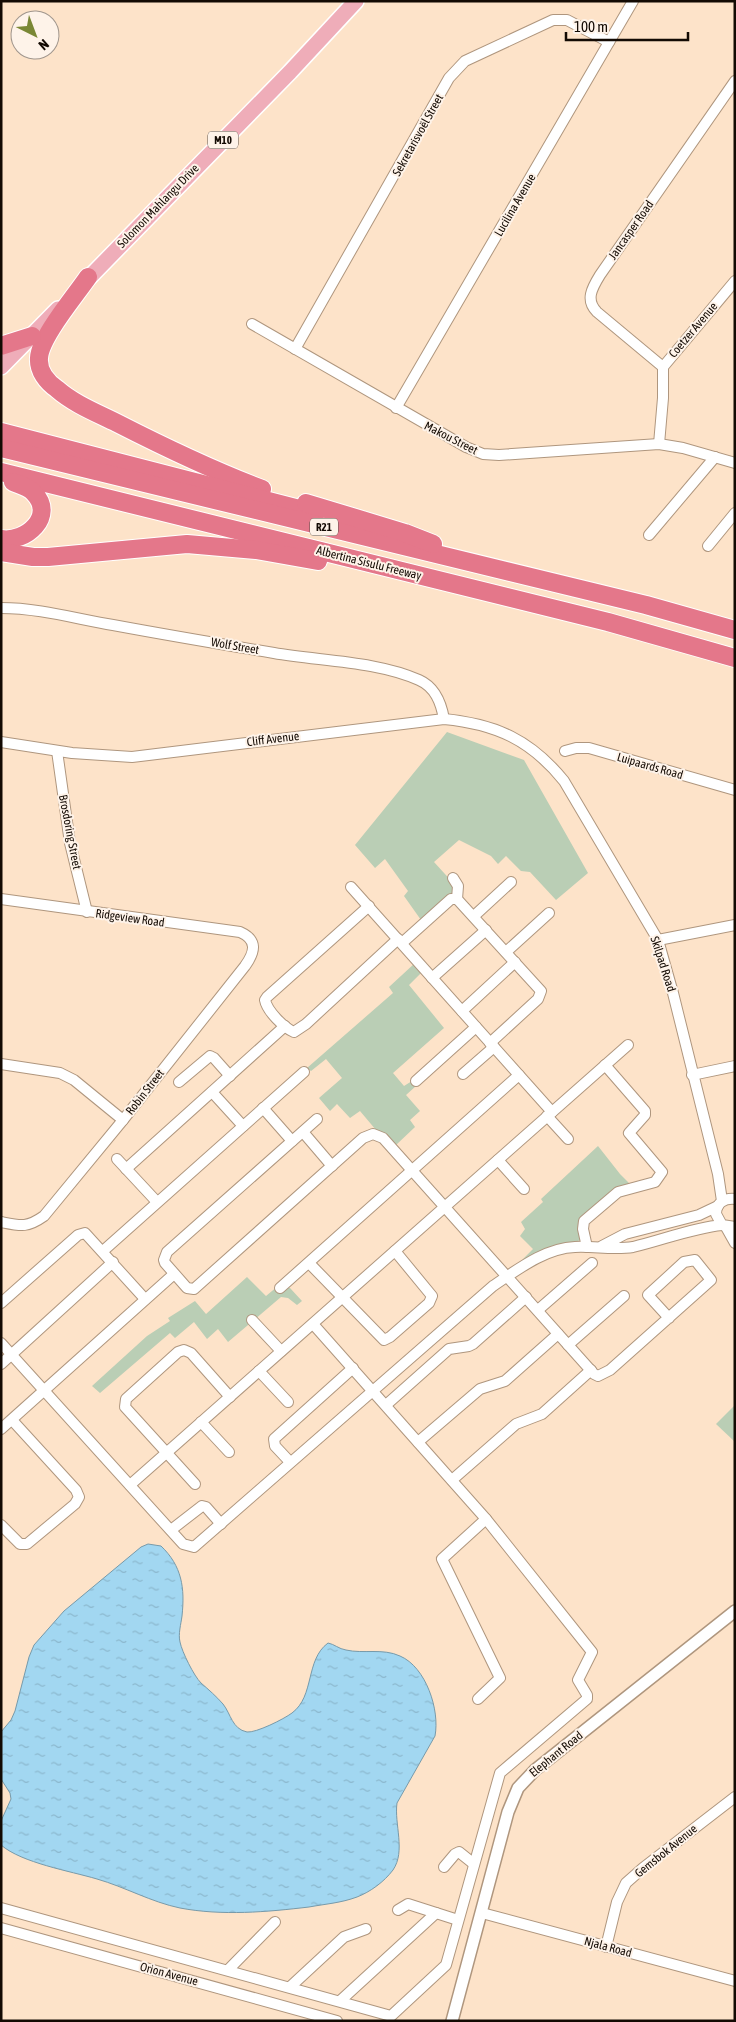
<svg xmlns="http://www.w3.org/2000/svg" width="736" height="2022" viewBox="0 0 736 2022" font-family="'Asap Condensed',sans-serif">
<style>
.green{fill:#baceb5}
.water{fill:url(#water-ripples);stroke:#779aaa}
.lines{fill:none;stroke-linecap:round;stroke-linejoin:round}
.minor-casing{stroke:#af967e;stroke-width:12}
.tertiary-casing{stroke:#af967e;stroke-width:14}
.primary-casing{stroke:#fff;stroke-width:18}
.motorway-casing{stroke:#fff;stroke-width:20}
.minor{stroke:#fff;stroke-width:10}
.tertiary{stroke:#fff;stroke-width:11}
.primary{stroke:#efadb9;stroke-width:15}
.motorway{stroke:#e4778a;stroke-width:18}
.labels{text-anchor:middle;stroke-width:4;stroke-linejoin:round;paint-order:stroke}
.shield{fill:#fef3e9;stroke:#5a5048;stroke-width:1}
.shield-label{font-size:11px;font-weight:bold;fill:#130a03}
.street-label{font-size:12px;fill:#130a03;stroke:#fef3e9}
</style>
<defs>
<pattern id="water-ripples" width="26" height="14" patternUnits="userSpaceOnUse" patternTransform="scale(1.25)"><rect width="26" height="14" fill="#a2d7f1"/><path d="M2 4q2-2 4 0t4 0M15 11q2-2 4 0t4 0" fill="none" stroke="#8bb7cd"/></pattern>
</defs>
<rect width="100%" height="100%" fill="#fde3c9"/>
<g class="green">
<polygon points="447,732 524,760 588,873 556,900 530,872 521,871 506,856 498,864 491,856 459,840 434,862 455,885 454,892 421,920 404,896 408,891 385,859 375,868 355,845"/>
<polygon points="415,963 423,971 409,985 444,1028 393,1073 404,1086 412,1081 416,1086 406,1095 420,1111 410,1120 415,1127 396,1145 376,1130 360,1111 350,1118 337,1104 330,1111 319,1098 342,1078 326,1059 311,1071 307,1068 393,993 389,987"/>
<path d="M598,1146L620,1174L631,1185L588,1213L580,1240C574,1244 564,1243 556,1246C545,1250 533,1255 522,1260L533,1249L520,1236L525,1229L521,1222L543,1202L541,1199Z"/>
<polygon points="247,1277 266,1296 278,1286 290,1288 302,1301 297,1305 288,1298 281,1297 228,1342 218,1329 207,1339 194,1322 175,1338 170,1333 100,1393 92,1386 147,1336 170,1321 168,1318 195,1301 206,1314"/>
<polygon points="735,1405 735,1442 716,1424"/>
</g>
<path class="water" d="M148,1544L161,1546C182,1566 185,1588 182,1616C181,1624 178,1634 180,1642C182,1652 194,1676 201,1683C209,1690 216,1696 223,1704C231,1714 232,1729 247,1732C256,1733 284,1719 292,1713C315,1696 305,1660 328,1643C334,1644 339,1649 346,1650C363,1654 383,1648 400,1656C426,1667 440,1710 435,1736L397,1803C394,1824 406,1851 393,1870C384,1882 370,1892 357,1897C341,1903 325,1904 309,1907C267,1912 222,1916 180,1908C151,1902 125,1887 97,1879C70,1871 22,1863 1,1845V1821L11,1799L10,1793L1,1779V1732L11,1720L15,1711L29,1657L34,1645L64,1611L141,1547Z"/>
<g class="lines">
<defs>
<g id="minor">
<polyline points="252,324 466,447 483,454 499,455 659,444 683,448 735,463"/>
<polyline points="295,349 449,78 465,61 553,20 567,20 609,42"/>
<path d="M663,367L597,312C585,300 592,288 600,275L735,81"/>
<polyline points="396,408 633,1"/>
<polyline points="659,444 663,398 663,367 735,281"/>
<polyline points="649,535 715,457"/>
<polyline points="708,546 735,513"/>
<path d="M1,608C39,608 77,619 113,625C167,635 220,644 274,653C319,661 377,661 419,680C435,687 441,702 444,719"/>
<path d="M1,742L72,753L132,757L444,719C496,724 531,740 564,781L658,940L673,993L718,1174L722,1201"/>
<polyline points="57,751 70,843 87,912"/>
<polyline points="565,751 576,748 589,748 735,790"/>
<polyline points="453,878 458,886 457,899"/>
<polyline points="351,887 552,1112"/>
<path d="M1,899L240,932C258,940 255,952 245,966L123,1120L44,1216C27,1228 21,1226 1,1222"/>
<path d="M369,906L267,997L265,1000C267,1011 284,1028 294,1032L306,1024L398,939"/>
<polyline points="474,916 511,882"/>
<polyline points="658,940 735,925"/>
<polyline points="402,943 451,899 457,899 541,991 538,999 490,1043"/>
<polyline points="506,952 549,913"/>
<polyline points="432,978 486,930"/>
<polyline points="462,1011 515,962"/>
<polyline points="1,1064 60,1073 74,1080 123,1120"/>
<polyline points="463,1074 494,1047"/>
<polyline points="692,1075 735,1066"/>
<polyline points="416,1081 476,1027"/>
<polyline points="179,1082 210,1056 214,1058 230,1076"/>
<polyline points="212,1092 243,1126"/>
<polyline points="263,1108 292,1141"/>
<polyline points="547,1116 568,1139"/>
<polyline points="317,1119 167,1252 164,1260 165,1263 187,1288 194,1289 363,1138 373,1134 383,1138 594,1374 598,1376 610,1370 711,1280 695,1260 684,1262 648,1295 669,1318"/>
<polyline points="303,1132 332,1166"/>
<polyline points="117,1159 157,1202"/>
<polyline points="498,1160 524,1189"/>
<polyline points="126,1169 285,1026"/>
<path d="M735,1199C724,1198 716,1203 716,1214L722,1225L735,1227"/>
<polyline points="726,1227 735,1243"/>
<polyline points="602,1246 625,1234 699,1215 718,1206"/>
<polyline points="587,1247 583,1229 584,1221 618,1192 655,1182 662,1172 629,1133 645,1115 645,1111 605,1065"/>
<polyline points="103,1251 304,1072"/>
<polyline points="309,1263 384,1340 390,1337 429,1303 432,1296 395,1251"/>
<polyline points="280,1288 519,1075"/>
<polyline points="1,1303 78,1235 85,1233 145,1299"/>
<polyline points="538,1310 592,1263"/>
<polyline points="252,1320 281,1351"/>
<path d="M1,1343L183,1544L194,1547L493,1286C517,1270 545,1248 575,1247C594,1246 614,1250 633,1247C663,1240 692,1228 722,1225"/>
<polyline points="568,1345 624,1296"/>
<polyline points="1,1364 113,1262"/>
<polyline points="259,1371 288,1402"/>
<polyline points="386,1405 449,1349 469,1346 473,1344 526,1297"/>
<polyline points="201,1422 229,1452"/>
<polyline points="1,1429 174,1274"/>
<polyline points="418,1442 480,1389 505,1381 558,1334"/>
<polyline points="290,1462 275,1446 274,1439 353,1368"/>
<polyline points="452,1480 516,1424 542,1414 591,1370"/>
<polyline points="195,1484 125,1407 126,1399 178,1352 184,1350 191,1353 230,1397"/>
<polyline points="130,1485 628,1045"/>
<polyline points="1,1525 20,1544 27,1544 75,1504 79,1497 76,1490 12,1420"/>
<polyline points="171,1530 202,1506 206,1507 221,1524"/>
<polyline points="478,1699 500,1678 442,1559 486,1519"/>
<polyline points="444,1867 455,1854 459,1852 474,1864"/>
<polyline points="1,1908 391,2016 446,1965 500,1773 587,1699 587,1695 578,1680 592,1652 486,1519 313,1324"/>
<polyline points="398,1910 408,1904 458,1920"/>
<polyline points="482,1913 735,1981"/>
<polyline points="1,1928 337,2021"/>
<polyline points="606,1947 617,1902 626,1883 643,1868 735,1797"/>
<polyline points="228,1970 275,1922"/>
<polyline points="290,1987 344,1937 366,1929"/>
<polyline points="340,2001 436,1913"/>
</g>
<polyline id="tertiary" points="452,2021 508,1812 518,1788 535,1770 735,1611"/>
<g id="primary">
<polyline points="81,286 290,72 356,1"/>
<polyline points="1,367 58,309"/>
</g>
<g id="motorway">
<path d="M88,277C76,295 40,337 39,358C38,371 47,382 57,389C74,404 97,413 117,423C164,447 212,470 262,489"/>
<polyline points="1,346 32,336"/>
<polyline points="1,432 315,513"/>
<polyline points="1,448 646,605 735,630"/>
<polyline points="1,472 608,622 735,658"/>
<polyline points="306,503 405,533 433,544"/>
<path d="M1,539C26,543 56,516 34,493C29,487 20,485 13,482"/>
<polyline points="1,552 33,557 48,557 187,544 256,550 318,561"/>
</g>
</defs>
<use href="#minor" class="minor-casing"/>
<use href="#tertiary" class="tertiary-casing"/>
<use href="#primary" class="primary-casing"/>
<use href="#motorway" class="motorway-casing"/>
<use href="#minor" class="minor"/>
<use href="#tertiary" class="tertiary"/>
<use href="#primary" class="primary"/>
<use href="#motorway" class="motorway"/>
</g>
<g class="labels">
<g class="shield">
<rect x="208" y="131.5" width="30" height="17" rx="4"/>
<rect x="310" y="518.5" width="28" height="17" rx="4"/>
</g>
<g class="shield-label">
<text x="223" y="144">M10</text>
<text x="324" y="531">R21</text>
</g>
<g class="street-label">
<text transform="translate(418 135) rotate(-61)" y="4">Sekretarisvoël Street</text>
<text transform="translate(515 205) rotate(-60)" y="4">Lucilina Avenue</text>
<text transform="translate(158 206) rotate(-46)" y="4">Solomon Mahlangu Drive</text>
<text transform="translate(631 230) rotate(-55)" y="4">Jancasper Road</text>
<text transform="translate(693 330) rotate(-50)" y="4">Coetzer Avenue</text>
<text transform="translate(451 438) rotate(27)" y="4">Makou Street</text>
<text transform="translate(369 563) rotate(14)" y="4">Albertina Sisulu Freeway</text>
<text transform="translate(235 646) rotate(10)" y="4">Wolf Street</text>
<text transform="translate(273 739) rotate(-7)" y="4">Cliff Avenue</text>
<text transform="translate(650 766) rotate(16)" y="4">Luipaards Road</text>
<text transform="translate(70 832) rotate(79)" y="4">Brosdoring Street</text>
<text transform="translate(130 918) rotate(8)" y="4">Ridgeview Road</text>
<text transform="translate(663 964) rotate(72)" y="4">Skilpad Road</text>
<text transform="translate(145 1092) rotate(-52)" y="4">Robin Street</text>
<text transform="translate(556 1754) rotate(-39)" y="4">Elephant Road</text>
<text transform="translate(666 1851) rotate(-39)" y="4">Gemsbok Avenue</text>
<text transform="translate(608 1947) rotate(15)" y="4">Njala Road</text>
<text transform="translate(169 1974) rotate(15)" y="4">Orion Avenue</text>
</g>
</g>
<rect width="736" height="2022" fill="none" stroke="#130a03" stroke-width="5"/>
<g transform="translate(35 35) rotate(138)"><circle r="24" fill="#fef3e9" stroke="#a0968d"/>
<path d="M0-4L9 19L0 12L-9 19Z" fill="#7a8735"/>
<text y="-8" font-size="14" font-weight="bold" text-anchor="middle" fill="#130a03">N</text>
</g>
<path d="M566 32v8h122v-8" fill="none" stroke="#130a03" stroke-width="2.5"/>
<text x="574" y="32" font-size="15" fill="#130a03" stroke="#fef3e9" stroke-width="4" paint-order="stroke">100 m</text>
</svg>
